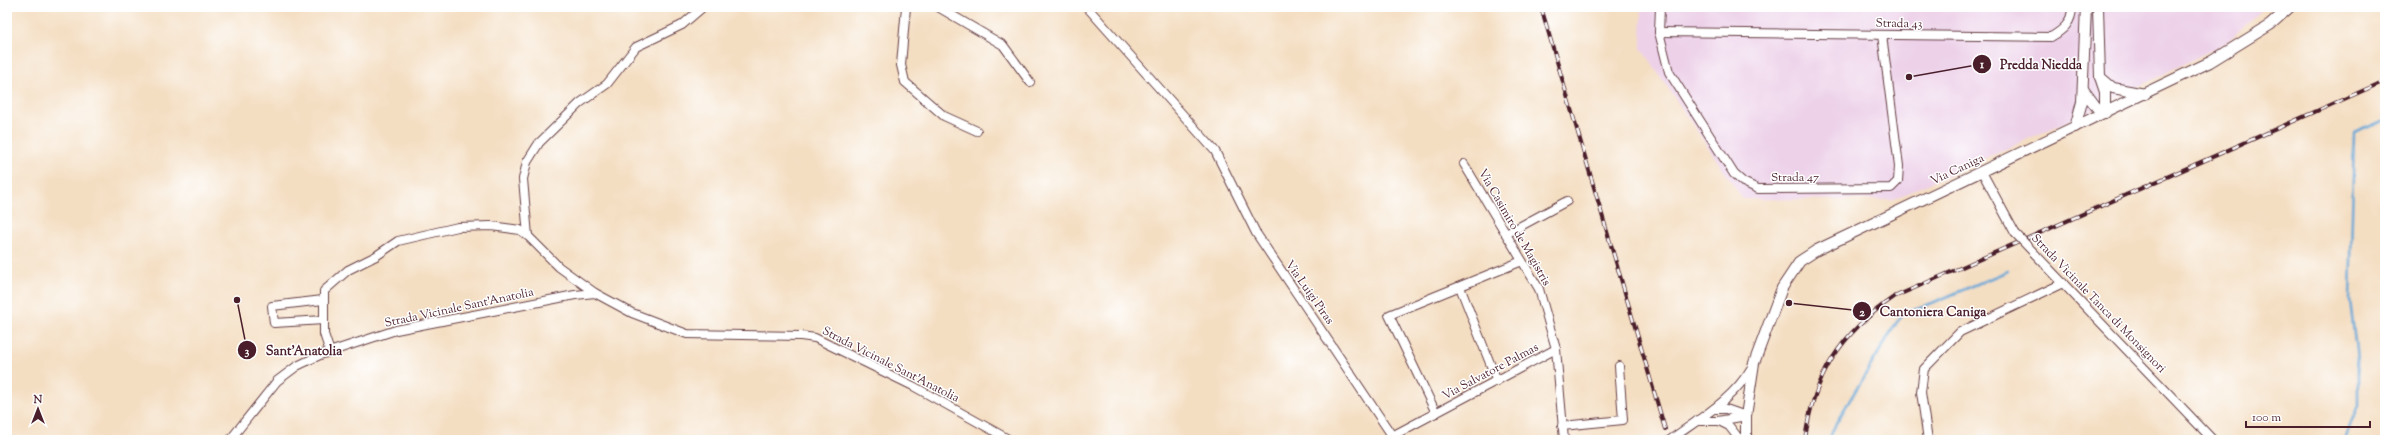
<svg xmlns="http://www.w3.org/2000/svg" width="2392" height="447" viewBox="0 0 2392 447" font-family="'Sorts Mill Goudy',serif">
<style>
.built{fill:#edd1e9}
.lines{fill:none;stroke-linecap:round;stroke-linejoin:round}
.stream{stroke:#63a6d7;stroke-width:2.5}
.minor-casing{stroke:#643c42;stroke-width:10}
.tertiary-casing{stroke:#643c42;stroke-width:12}
.minor{stroke:#fff;stroke-width:8}
.tertiary{stroke:#fff;stroke-width:10}
.rail-casing{stroke:#4a1f2b;stroke-width:4}
.rail{stroke:#fff;stroke-width:2.5;stroke-dasharray:8;stroke-linecap:butt}
.minor-bridge-casing{stroke:#643c42;stroke-width:10;stroke-linecap:butt}
.minor-bridge{stroke:#fff;stroke-width:8}
.labels{text-anchor:middle;stroke-width:3;stroke-linejoin:round;paint-order:stroke}
.street-label{font-size:12px;fill:#4a1f2b;stroke:#fff}
.leader{fill:none;stroke:#4a1f2b;stroke-width:1.5}
.callout-dot{fill:#4a1f2b;stroke:#fff;stroke-width:1.5}
.mark-label{font-size:12px;text-anchor:middle;font-weight:bold;fill:#fff}
.callout-label{font-size:13px;text-anchor:middle;font-weight:bold;fill:#4a1f2b;stroke:#fff;stroke-width:3;stroke-linejoin:round;paint-order:stroke}
</style>
<rect width="100%" height="100%" fill="#fff"/>
<filter id="ink" filterUnits="userSpaceOnUse"><feTurbulence type="fractalNoise" baseFrequency=".025" numOctaves="2"/><feDisplacementMap in="SourceGraphic" scale="8" xChannelSelector="R" yChannelSelector="G"/><feConvolveMatrix kernelMatrix="1 2 1 2 8 2 1 2 1" color-interpolation-filters="sRGB"/></filter>
<filter id="wash" filterUnits="userSpaceOnUse"><feTurbulence type="fractalNoise" baseFrequency=".012" numOctaves="4" result="noise"/><feDisplacementMap in="SourceGraphic" scale="16" xChannelSelector="R" yChannelSelector="G"/><feGaussianBlur stdDeviation="0.9" result="paint"/><feColorMatrix in="noise" values="0 0 0 0 0 0 0 0 0 0 0 0 0 0 0 0 0 1.4 0 .05"/><feComposite in="paint" operator="in"/></filter>
<g filter="url(#wash)">
<rect width="100%" height="100%" fill="#f4dec2"/>
<polygon class="built" points="1642,7 2264,7 2227,42 2099,107 1892,200 1743,199 1641,48"/>
<g class="lines">
<g class="stream">
<polyline points="1829,440 1836,423 1900,317 1908,311 1932,303 2008,271"/>
<polyline points="2345,440 2358,405 2358,368 2350,300 2354,133 2385,120"/>
</g>
</g>
</g>
<g filter="url(#ink)">
<g class="lines">
<defs>
<g id="minor">
<polyline points="906,7 901,65 905,82 944,116 977,131"/>
<polyline points="938,7 1003,45 1030,82"/>
<polyline points="1087,7 1215,151 1256,233 1395,440"/>
<polyline points="1660,7 1659,32 1669,72 1734,174 1743,182 1758,189 1891,188 1898,181 1899,166 1882,35"/>
<path d="M1659,32L2051,37C2063,30 2072,23 2072,7"/>
<polyline points="1464,164 1539,289 1556,349 1564,440"/>
<polyline points="1982,172 2015,233"/>
<polyline points="1506,234 1567,201"/>
<polyline points="528,236 523,179 527,162 539,143 580,103 607,84 636,47 682,25 703,7"/>
<polyline points="2035,254 2213,440"/>
<polyline points="1460,287 1497,381"/>
<polyline points="323,300 272,306 274,323 324,320"/>
<polyline points="330,352 324,334 324,291 348,270 376,256 398,241 458,227 491,226 520,230 528,236 559,267 595,293"/>
<polyline points="1714,409 1726,409 1746,416"/>
<polyline points="1436,413 1389,315 1522,261"/>
<polyline points="1697,421 1718,421 1746,416"/>
<polyline points="1719,421 1729,426 1740,440"/>
<polyline points="1562,426 1623,420 1619,366"/>
<polyline points="1394,435 1556,349"/>
<polyline points="230,440 277,381 297,366 320,355 396,330 575,295 595,293 632,313 687,334 801,336 815,338 913,386 1010,440"/>
<path d="M1670,440C1700,418 1733,400 1752,367"/>
<polyline points="1928,440 1921,392 1924,369 1960,332 2063,283"/>
</g>
<g id="tertiary">
<polyline points="2098,7 2100,77 2105,92 2105,113"/>
<polyline points="2100,77 2113,88 2145,94"/>
<polyline points="2083,89 2097,108 2105,113"/>
<polyline points="2075,127 2082,102 2086,7"/>
<polyline points="1746,440 1746,416 1754,363 1782,288 1800,261 1817,250 2210,62 2270,25 2290,7"/>
</g>
</defs>
<use href="#minor" class="minor-casing"/>
<use href="#tertiary" class="tertiary-casing"/>
<use href="#minor" class="minor"/>
<use href="#tertiary" class="tertiary"/>
<defs>
<g id="rail">
<polyline points="1541,7 1665,429"/>
<path d="M1805,440C1813,376 1841,333 1894,297L2385,81"/>
</g>
</defs>
<use href="#rail" class="rail-casing"/>
<use href="#rail" class="rail"/>
<defs>
<polyline id="minor-bridge" points="2015,233 2035,254"/>
</defs>
<use href="#minor-bridge" class="minor-bridge-casing"/>
<use href="#minor-bridge" class="minor-bridge"/>
</g>
</g>
<g class="labels">
<g class="street-label">
<text transform="translate(1899 23) rotate(1)" y="4">Strada 43</text>
<text transform="translate(1957 169) rotate(-25)" y="4">Via Caniga</text>
<text x="1795" y="181">Strada 47</text>
<text transform="translate(1515 227) rotate(60)" y="4">Via Casimiro de Magistris</text>
<text transform="translate(1310 292) rotate(55)" y="4">Via Luigi Piras</text>
<text transform="translate(2099 303) rotate(46)" y="4">Strada Vicinale Tanca di Monsignori</text>
<text transform="translate(459 307) rotate(-12)" y="4">Strada Vicinale Sant'Anatolia</text>
<text transform="translate(891 364) rotate(27)" y="4">Strada Vicinale Sant'Anatolia</text>
<text transform="translate(1490 371) rotate(-28)" y="4">Via Salvatore Palmas</text>
</g>
</g>
<path class="leader" d="M1909 77L1982 64M1789 303L1862 311M237 300L247 350"/>
<g class="callout-dot">
<circle cx="1909" cy="77" r="4"/>
<circle cx="1789" cy="303" r="4"/>
<circle cx="237" cy="300" r="4"/>
<circle cx="1982" cy="64" r="10"/>
<circle cx="1862" cy="311" r="10"/>
<circle cx="247" cy="350" r="10"/>
</g>
<g class="mark-label">
<text x="1982" y="68">1</text>
<text x="1862" y="316">2</text>
<text x="247" y="355">3</text>
</g>
<g class="callout-label">
<text x="2041" y="69">Predda Niedda</text>
<text x="1933" y="316">Cantoniera Caniga</text>
<text x="304" y="355">Sant'Anatolia</text>
</g>
<rect width="2392" height="447" fill="none" stroke="#fff" stroke-width="24"/>
<g transform="translate(38 409)" stroke="#ffffff" stroke-width="3" paint-order="stroke">
<path d="M0-3L7 15L0 10L-7 15Z" fill="#4a1f2b"/>
<text y="-6" font-size="11" font-weight="bold" text-anchor="middle" fill="#4a1f2b">N</text>
</g>
<path d="M2246 421v6h124v-6" fill="none" stroke="#4a1f2b" stroke-width="2"/>
<text x="2252" y="421" font-size="12" fill="#4a1f2b" stroke="#ffffff" stroke-width="3" paint-order="stroke">100 m</text>
</svg>
